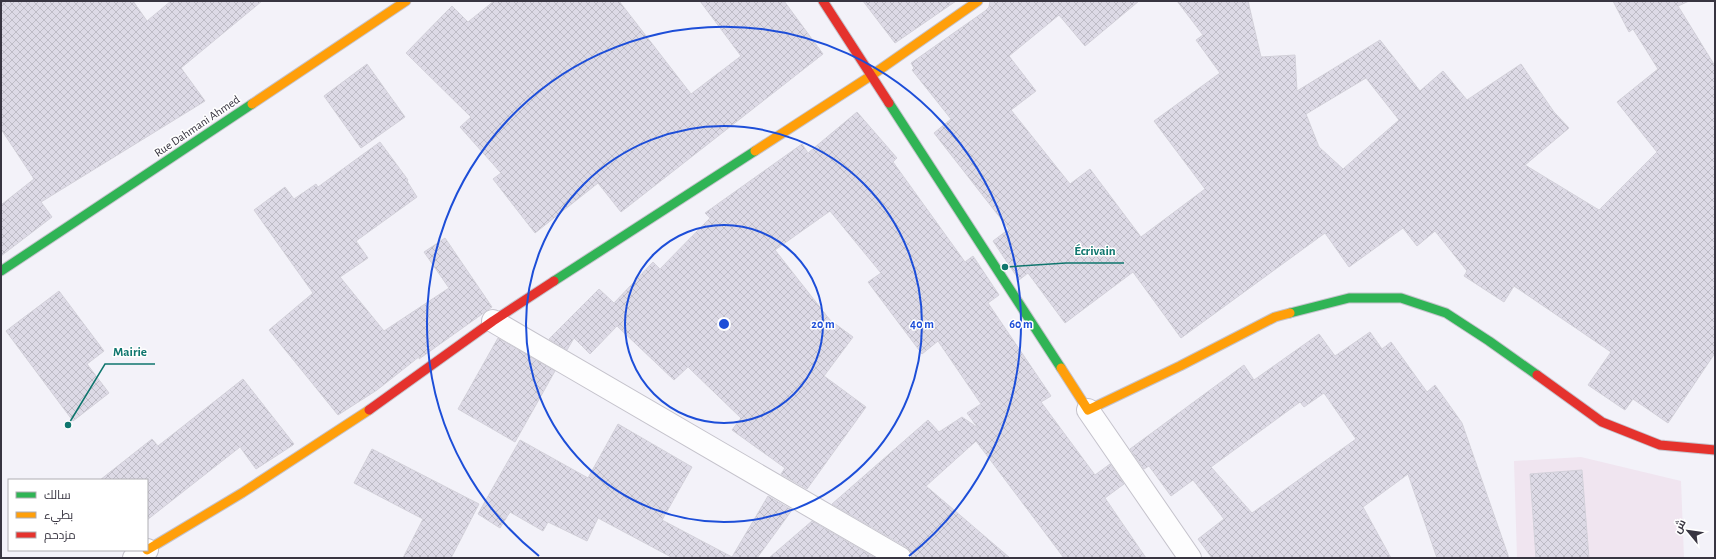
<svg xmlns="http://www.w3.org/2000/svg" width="1716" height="559" viewBox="0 0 1716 559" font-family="'Alegreya Sans',Cairo,sans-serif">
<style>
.education{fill:#f0e5f0}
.building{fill:url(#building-cross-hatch);stroke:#d3d1da;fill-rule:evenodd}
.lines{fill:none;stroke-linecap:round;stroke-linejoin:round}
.street-casing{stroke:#c5c3cc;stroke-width:24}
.fast-casing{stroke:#c5c3cc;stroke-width:11}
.slow-casing{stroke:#c5c3cc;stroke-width:11}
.jam-casing{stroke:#c5c3cc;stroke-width:11}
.street{stroke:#fdfdfe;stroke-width:22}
.fast{stroke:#30b455;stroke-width:9}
.slow{stroke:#ff9f0a;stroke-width:9}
.jam{stroke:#e5322d;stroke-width:9}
.ring{fill:none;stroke:#1d4ed8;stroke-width:2}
.labels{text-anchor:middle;stroke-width:3;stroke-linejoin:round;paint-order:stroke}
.street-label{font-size:12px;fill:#383541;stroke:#fff}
.centre{fill:#1d4ed8;stroke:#fff;stroke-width:2}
.ring-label{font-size:12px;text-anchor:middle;font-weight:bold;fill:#1d4ed8;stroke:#fff;stroke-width:3;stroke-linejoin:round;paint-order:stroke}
.leader{fill:none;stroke:#0f766e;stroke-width:1.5}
.callout-dot{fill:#0f766e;stroke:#fff;stroke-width:1.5}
.callout-label{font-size:13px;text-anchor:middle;font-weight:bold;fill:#0f766e;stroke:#fff;stroke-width:3;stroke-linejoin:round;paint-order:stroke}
</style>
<defs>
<pattern id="building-cross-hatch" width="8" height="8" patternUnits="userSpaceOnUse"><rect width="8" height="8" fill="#dddae6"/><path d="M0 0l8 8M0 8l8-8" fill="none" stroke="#bebcc6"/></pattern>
</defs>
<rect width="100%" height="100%" fill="#f3f2f9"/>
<polygon class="education" points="1581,457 1681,481 1684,558 1517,558 1514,461"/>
<g class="building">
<polygon points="1,1 133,1 147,21 171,1 262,1 181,68 205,101 41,202 52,217 1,256 1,205 34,179 1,129"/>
<polygon points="494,1 619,1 691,94 741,56 700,1 784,1 823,54 621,212 598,183 535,233 493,179 501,173 460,127 471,117 406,53 452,6 468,22"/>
<polygon points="863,1 956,1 895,43"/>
<path d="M990,1H1139L1085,46L1059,15L1009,56L1036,91L1011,110L1070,184L1090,169L1141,237L1205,189L1154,121L1220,73L1196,40L1203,35L1177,1H1248L1261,57L1295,55L1297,91L1380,40L1420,91L1443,71L1467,100L1521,64L1554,112L1569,128L1525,165L1599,210L1657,152L1617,102L1658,69L1633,29L1629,32L1613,1H1689L1678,6L1715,66V353L1668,423L1633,399L1625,410L1588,385L1611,352L1514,286L1504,302L1464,276L1467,271L1435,231L1417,246L1403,228L1349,267L1325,233L1181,338L1133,272L1065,323L1028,273L1019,280L993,241L1009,229L934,133L951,119L912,70L914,68L911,63L985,11L989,7ZM1366,78L1399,120L1343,169L1319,147L1306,114Z"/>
<polygon points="367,64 405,117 361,148 324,96"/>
<polygon points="857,112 897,158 893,162 965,262 973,256 999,295 988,303 1051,396 1041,402 1095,475 1110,464 1124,484 1105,498 1146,558 1064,558 976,441 926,486 1010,558 912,558 911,552 906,547 832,504 928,420 939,432 962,417 978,428 967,413 981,404 938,341 922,354 868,282 881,273 830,211 775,250 830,320 853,337 824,376 866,407 807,489 781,474 785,468 732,430 741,418 688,367 674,380 617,326 590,354 574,338 567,350 549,339 599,289 614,303 653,262 660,269 710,218 705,213 802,144 808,153"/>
<polygon points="380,142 408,180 407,181 417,197 356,241 368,258 340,277 384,331 449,288 424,252 445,238 492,307 419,359 420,356 377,390 338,415 269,330 313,293 254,210 285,187 294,199 316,184 318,187"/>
<polygon points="59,291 104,351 87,364 109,393 73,421 6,331"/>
<path d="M1370,332L1382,349L1391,342L1427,392L1435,385L1462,423L1509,558H1437L1408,474L1363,507L1391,558H1212L1198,539L1224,519L1193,480L1171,496L1149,466L1144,469L1130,449L1244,365L1254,380L1319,334L1335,356ZM1324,393L1356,439L1252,513L1211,467L1300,402L1304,407Z"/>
<polygon points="498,338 555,371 515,442 458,409"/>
<polygon points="243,379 294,444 293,445 256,469 240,447 147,520 147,480 100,480 152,439 158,446"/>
<polygon points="618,424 692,467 662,520 732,557 768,496 792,510 757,558 673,558 598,518 587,541 548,522 543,531 510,512 500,528 478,514 520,440 588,478"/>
<polygon points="372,449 479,504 451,558 403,558 423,519 354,483"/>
<polygon points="1582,470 1589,558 1536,558 1530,474"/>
<polygon points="812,521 875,558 769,558"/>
</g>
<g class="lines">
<defs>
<g id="street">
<polyline points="493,321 900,558"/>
<polyline points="1088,410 1190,558"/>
<polyline points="134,558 147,550"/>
</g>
<g id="fast">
<polyline points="889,103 1061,368"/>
<polyline points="1,271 252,104"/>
<polyline points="554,281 755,151"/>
<polyline points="1290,313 1349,298 1401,298 1446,313 1489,341 1537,375"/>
</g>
<g id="slow">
<polyline points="252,104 406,1"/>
<polyline points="755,151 872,75 978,1"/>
<polyline points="1061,368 1088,410 1180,366 1275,317 1290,313"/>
<polyline points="147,550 242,493 369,410"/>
</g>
<g id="jam">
<polyline points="823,1 889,103"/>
<polyline points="1537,375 1602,422 1660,445 1715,450"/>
<polyline points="369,410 493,321 554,281"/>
</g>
</defs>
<use href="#street" class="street-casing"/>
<use href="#fast" class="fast-casing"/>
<use href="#slow" class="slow-casing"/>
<use href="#jam" class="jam-casing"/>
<use href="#street" class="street"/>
<use href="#fast" class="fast"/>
<use href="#slow" class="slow"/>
<use href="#jam" class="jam"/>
</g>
<g class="ring">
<circle cx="724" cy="324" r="99"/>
<circle cx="724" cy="324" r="198"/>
<path d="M539 556A297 297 0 1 1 909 556"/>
</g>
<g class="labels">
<g class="street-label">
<text transform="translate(197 126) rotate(-34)" y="4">Rue Dahmani Ahmed</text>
</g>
</g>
<circle cx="724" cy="324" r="6" class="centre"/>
<g class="ring-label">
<text x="823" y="328">20 m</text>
<text x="922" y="328">40 m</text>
<text x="1021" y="328">60 m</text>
</g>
<path class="leader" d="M1005 267L1066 263H1124M68 425L105 364H155"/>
<g class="callout-dot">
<circle cx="1005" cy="267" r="4"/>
<circle cx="68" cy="425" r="4"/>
</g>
<g class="callout-label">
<text x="1095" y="255">Écrivain</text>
<text x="130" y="356">Mairie</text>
</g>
<rect width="1716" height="559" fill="none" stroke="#383541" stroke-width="4"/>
<rect x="8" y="479" width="140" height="72" fill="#ffffff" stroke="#afaeb3"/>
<rect x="16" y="492" width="20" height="6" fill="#30b455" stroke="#afaeb3"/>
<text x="44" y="499" font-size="12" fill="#383541">سالك</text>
<rect x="16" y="512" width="20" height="6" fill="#ff9f0a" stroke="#afaeb3"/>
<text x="44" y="519" font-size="12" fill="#383541">بطيء</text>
<rect x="16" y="532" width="20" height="6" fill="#e5322d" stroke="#afaeb3"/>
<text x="44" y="539" font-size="12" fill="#383541">مزدحم</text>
<g transform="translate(1688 531) rotate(299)" stroke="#ffffff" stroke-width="3" paint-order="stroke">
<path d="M0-3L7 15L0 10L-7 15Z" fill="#383541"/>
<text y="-6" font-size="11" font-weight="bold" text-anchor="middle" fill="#383541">ش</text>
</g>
</svg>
